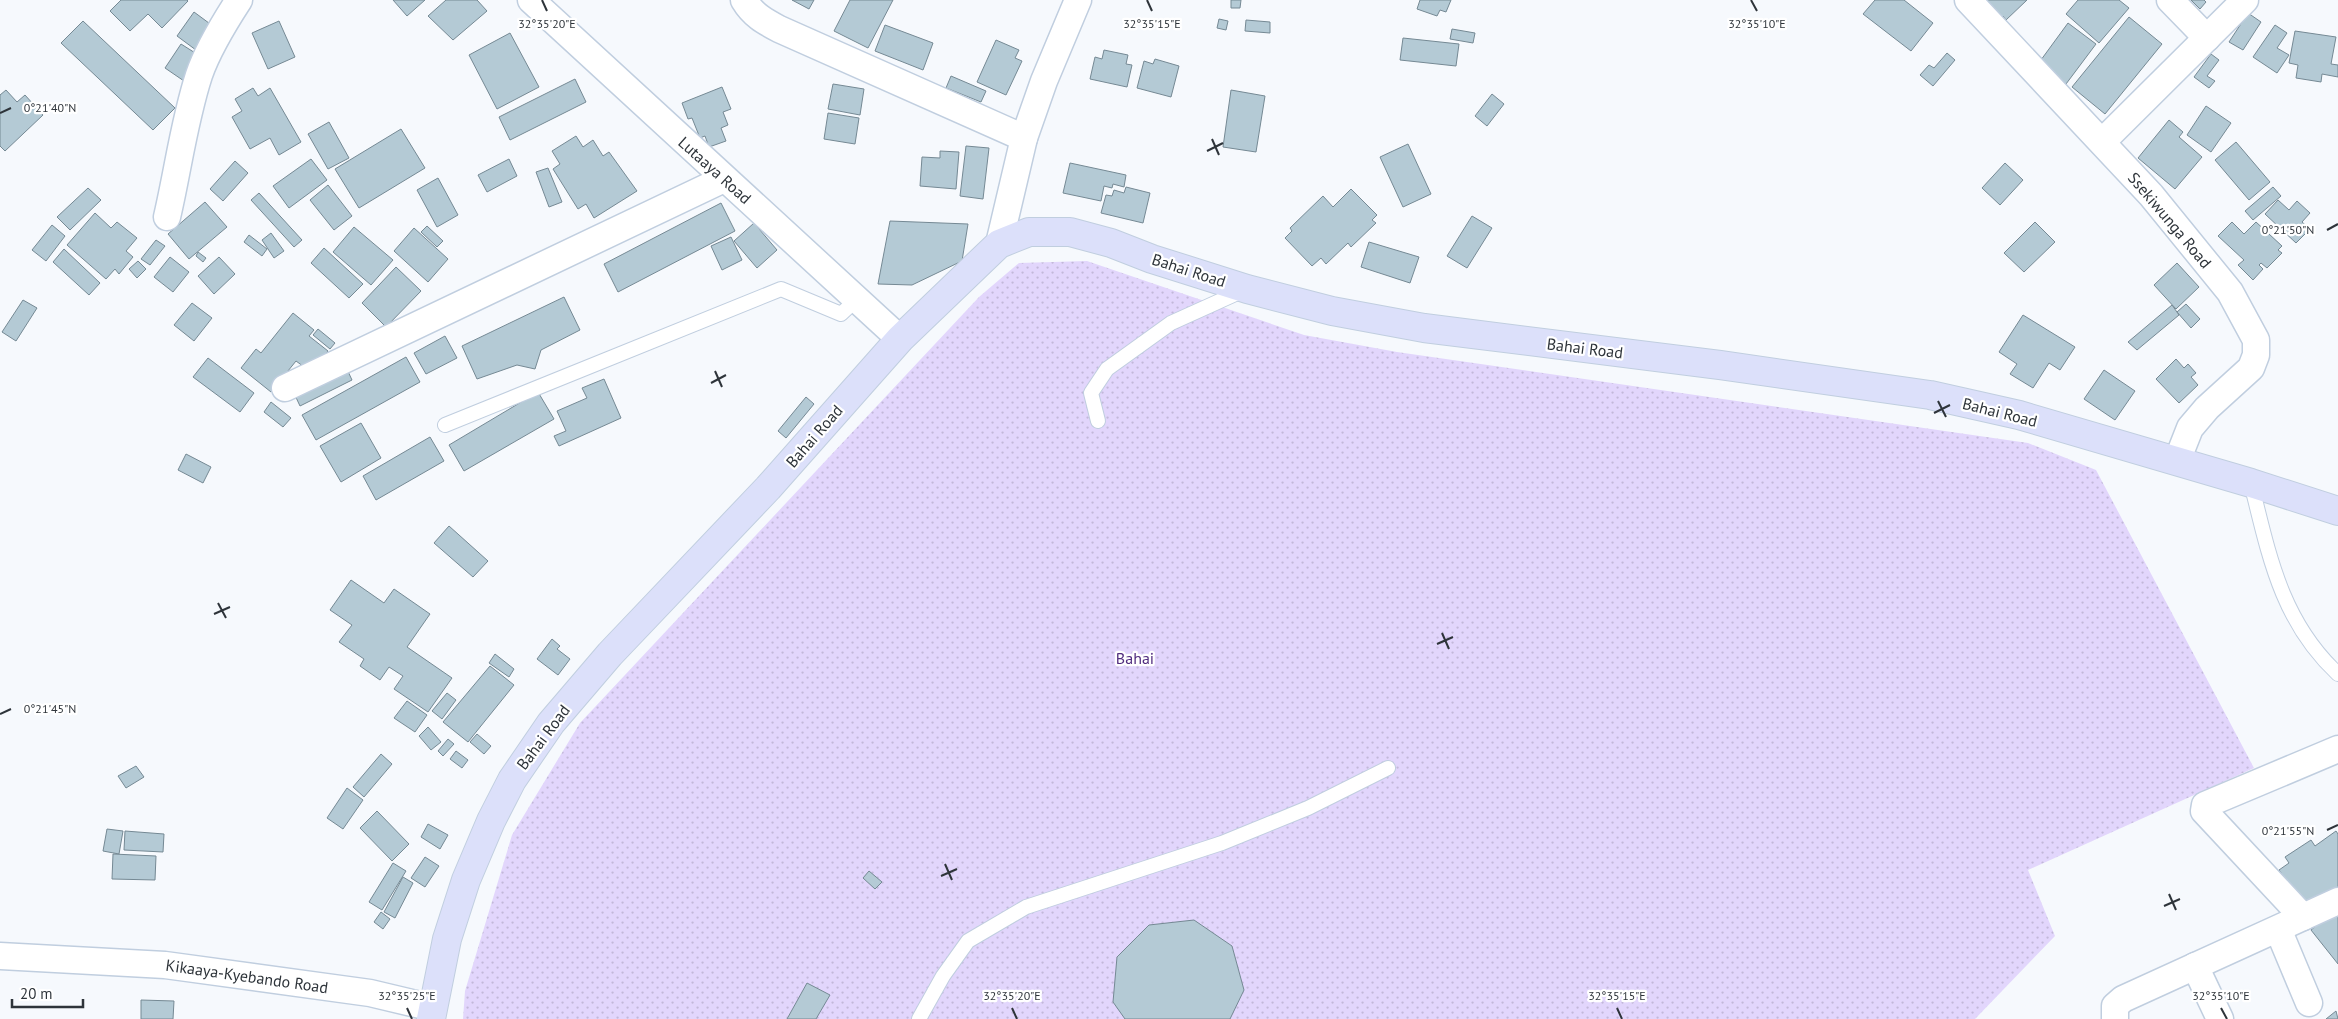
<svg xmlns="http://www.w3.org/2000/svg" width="2338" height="1019" viewBox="0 0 2338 1019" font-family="'PT Sans',sans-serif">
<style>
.grass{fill:url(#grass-dots)}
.building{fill:#b4cad5;stroke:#758994}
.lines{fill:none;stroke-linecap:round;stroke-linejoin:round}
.lane-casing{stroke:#c0cedf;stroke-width:16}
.street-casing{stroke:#c0cedf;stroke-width:29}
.secondary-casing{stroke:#c0cedf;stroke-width:30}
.lane{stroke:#fff;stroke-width:14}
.street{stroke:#fff;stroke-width:26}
.secondary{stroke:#dce0fa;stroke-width:28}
.ticks{fill:none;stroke:#2e343a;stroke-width:2}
.labels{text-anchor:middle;stroke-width:4.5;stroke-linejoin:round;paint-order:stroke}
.street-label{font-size:16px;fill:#2e343a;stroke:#fff}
.park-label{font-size:16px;fill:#512d7f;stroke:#fff}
.ticks-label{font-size:12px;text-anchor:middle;fill:#2e343a;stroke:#fff;stroke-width:4.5;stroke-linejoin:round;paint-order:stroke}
</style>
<defs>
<pattern id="grass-dots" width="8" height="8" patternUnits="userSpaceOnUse" patternTransform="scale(1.25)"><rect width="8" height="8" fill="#e2d6fc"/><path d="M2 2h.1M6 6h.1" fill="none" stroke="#c2b8d9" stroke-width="1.8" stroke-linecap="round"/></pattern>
</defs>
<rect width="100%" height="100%" fill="#f6f9fd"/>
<polygon class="grass" points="1087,261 1304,335 1397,352 2028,443 2096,470 2254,768 2028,870 2055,936 1975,1019 463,1019 465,991 512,835 580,723 979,297 1019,263"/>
<g class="building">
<polygon points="121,0 187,0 188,1 162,28 148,14 130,31 110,11"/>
<polygon points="393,0 425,0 407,16"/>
<polygon points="446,0 477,0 487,11 453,40 428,16"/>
<polygon points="792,0 814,0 809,9"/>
<polygon points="850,0 893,0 868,48 834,31"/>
<polygon points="1231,0 1241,0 1240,8 1231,8"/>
<polygon points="1420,0 1451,0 1446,12 1440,10 1437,16 1417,9"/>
<polygon points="1875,0 1904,0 1933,23 1911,51 1863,14"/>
<polygon points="1987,0 2027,0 2006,20 2003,16 1998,22 1984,8 1990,3"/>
<polygon points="2078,0 2119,0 2129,8 2099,43 2066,14"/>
<polygon points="2191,0 2204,0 2206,2 2200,9"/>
<polygon points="194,12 217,29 200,53 177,36"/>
<polygon points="2248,13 2261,22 2243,50 2229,42"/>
<polygon points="2129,17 2162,44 2105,114 2072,87"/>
<polygon points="1219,19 1228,21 1226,30 1217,28"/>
<polygon points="1246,20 1270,22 1270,33 1245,31"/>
<polygon points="83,21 175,108 153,130 61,43"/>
<polygon points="279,21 295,57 268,69 252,33"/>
<polygon points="2068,23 2096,44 2066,84 2038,64"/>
<polygon points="885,25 933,43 923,70 875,51"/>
<polygon points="2275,25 2287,33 2277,48 2289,55 2277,73 2253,57"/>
<polygon points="1452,29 1475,33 1473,43 1450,39"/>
<polygon points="2295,31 2336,37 2331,64 2338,65 2338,77 2322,74 2321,82 2296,78 2298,65 2289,63"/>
<polygon points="510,33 539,87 497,109 469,55"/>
<polygon points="1403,38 1459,44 1456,66 1400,60"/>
<polygon points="996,40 1019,50 1015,58 1022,61 1006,95 977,82"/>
<polygon points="181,44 200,56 184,81 165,68"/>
<polygon points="1104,50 1128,55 1126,64 1132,65 1127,87 1090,79 1095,57 1102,59"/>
<polygon points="1947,53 1955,60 1933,86 1920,75 1929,65 1934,68"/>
<polygon points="2211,54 2219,60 2207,76 2215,81 2209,88 2194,77"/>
<polygon points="1155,59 1179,66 1171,97 1137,88 1144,61 1153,64"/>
<polygon points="951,76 986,91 981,102 946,88"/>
<polygon points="575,79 586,102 510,140 499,117"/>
<polygon points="833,84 864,89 860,115 828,109"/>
<polygon points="722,87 731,109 723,112 728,125 721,128 726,141 709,147 705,136 700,138 692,118 688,119 682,103"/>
<polygon points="253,88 258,96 270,88 301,142 279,155 270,138 250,149 232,117 242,111 235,99"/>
<polygon points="6,90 17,102 25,95 43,115 5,151 0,146 0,95"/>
<polygon points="1231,90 1265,96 1256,152 1223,147"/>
<polygon points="1492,94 1504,104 1487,126 1475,116"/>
<polygon points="2206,106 2231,123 2211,152 2187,135"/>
<polygon points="828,113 859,118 855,144 824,139"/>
<polygon points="2169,120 2183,132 2179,137 2202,157 2175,189 2138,158"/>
<polygon points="329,122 349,158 328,169 308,134"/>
<polygon points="401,129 425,168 359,208 335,169"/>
<polygon points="576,136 583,147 593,140 603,156 609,152 637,191 594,218 586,204 578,209 553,169 560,164 552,151"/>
<polygon points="2236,142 2270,182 2249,200 2215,160"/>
<polygon points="1408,144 1431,194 1403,207 1380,157"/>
<polygon points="966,146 989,148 983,199 960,196"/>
<polygon points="940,151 959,152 956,189 920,186 922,157 940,158"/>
<polygon points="311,159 327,180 289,208 273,186"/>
<polygon points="509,159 517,176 487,192 478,175"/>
<polygon points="235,161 248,173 223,201 210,189"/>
<polygon points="1070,163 1126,175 1124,187 1113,184 1112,188 1104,186 1101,201 1063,193"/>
<polygon points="2005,163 2023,180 2000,205 1982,188"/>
<polygon points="548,168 562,202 549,207 536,172"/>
<polygon points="438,178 458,215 437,227 417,190"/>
<polygon points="328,185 352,216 334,230 310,200"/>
<polygon points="1126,187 1150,193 1143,223 1101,213 1106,195 1112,196 1114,190 1124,193"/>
<polygon points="2273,187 2281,196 2253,220 2245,211"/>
<polygon points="88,188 101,200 70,230 57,217"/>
<polygon points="1351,189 1377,215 1372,220 1376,223 1351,247 1348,243 1326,264 1321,258 1312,266 1285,238 1292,231 1290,228 1323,196 1333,207"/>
<polygon points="259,193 302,240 294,247 251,200"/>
<polygon points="2278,200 2289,210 2297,201 2310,213 2302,222 2310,229 2296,243 2265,214"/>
<polygon points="205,202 227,227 189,259 168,234"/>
<polygon points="721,203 735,231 618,292 604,264"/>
<polygon points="95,213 111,228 117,222 137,238 126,251 133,257 119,274 115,269 106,279 67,245"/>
<polygon points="1472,216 1492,228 1467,268 1447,256"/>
<polygon points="890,221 968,224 962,261 912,285 878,284"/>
<polygon points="2035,222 2055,242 2024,272 2004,253"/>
<polygon points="2232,222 2244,234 2256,222 2282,246 2278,250 2282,253 2267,268 2261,263 2259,265 2263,269 2253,280 2238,265 2244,260 2218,236"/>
<polygon points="754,223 777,250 757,268 734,241"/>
<polygon points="52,225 65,236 46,261 32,250"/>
<polygon points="427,226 443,241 437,247 421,232"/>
<polygon points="354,227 393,260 371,285 333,252"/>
<polygon points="414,228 448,259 428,282 394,251"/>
<polygon points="271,233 284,251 274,258 262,240"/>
<polygon points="249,235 267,249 262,256 244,242"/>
<polygon points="731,237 742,260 722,270 711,246"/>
<polygon points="156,240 165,246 150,265 141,259"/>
<polygon points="1369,242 1419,257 1410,283 1361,267"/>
<polygon points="324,248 363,284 349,298 311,263"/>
<polygon points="64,249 100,283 89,295 53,262"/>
<polygon points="198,252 206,258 203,262 196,256"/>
<polygon points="170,257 189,272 173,292 154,277"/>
<polygon points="219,257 235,274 214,294 198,276"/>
<polygon points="138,261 146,269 137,278 129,269"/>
<polygon points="2177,263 2199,287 2176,309 2154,285"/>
<polygon points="396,267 421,291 386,327 362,303"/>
<polygon points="564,297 580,330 541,350 535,369 517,365 477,379 462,346"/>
<polygon points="23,300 37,308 16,341 2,332"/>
<polygon points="192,303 212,318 194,341 174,325"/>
<polygon points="2186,304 2200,319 2191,328 2177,312"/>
<polygon points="2172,305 2179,315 2137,350 2128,342"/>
<polygon points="293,313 314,330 309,336 328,351 311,372 296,361 271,392 241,368 256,349 261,353"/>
<polygon points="2023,315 2075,347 2060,370 2049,363 2033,388 2010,374 2017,364 1999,352"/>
<polygon points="318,329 335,343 330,349 313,335"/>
<polygon points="445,336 457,358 426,374 414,353"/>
<polygon points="406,357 420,382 316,440 302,415"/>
<polygon points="208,358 254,393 240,412 193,377"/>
<polygon points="2176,359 2184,368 2188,364 2196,373 2191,377 2198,385 2179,403 2156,379"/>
<polygon points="345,365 352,380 300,406 293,391"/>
<polygon points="2104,370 2135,391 2115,420 2084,399"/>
<polygon points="604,379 621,418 559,446 554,436 566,431 557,411 587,398 582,388"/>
<polygon points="538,392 554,419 464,471 449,445"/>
<polygon points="806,397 814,404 786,438 778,431"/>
<polygon points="271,402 291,418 283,427 264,412"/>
<polygon points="361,423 381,458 341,482 320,446"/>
<polygon points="430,437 444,461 376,500 363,476"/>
<polygon points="186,454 211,467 203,483 178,470"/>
<polygon points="449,526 488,561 473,577 434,543"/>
<polygon points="351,580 384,603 394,589 430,614 407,647 452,678 428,712 394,689 403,676 389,667 380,680 360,666 364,659 339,642 352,625 330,610"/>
<polygon points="552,639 560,646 557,649 570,659 558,675 537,659"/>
<polygon points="495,654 514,669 509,677 489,663"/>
<polygon points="490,666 514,685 468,742 443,722"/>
<polygon points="447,693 456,700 442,719 432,711"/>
<polygon points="407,701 427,715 415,732 394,718"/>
<polygon points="428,727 441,742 431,750 419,736"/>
<polygon points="477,734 491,746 484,754 470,742"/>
<polygon points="448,739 454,744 443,756 438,751"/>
<polygon points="456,751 468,760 462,768 450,759"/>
<polygon points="381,754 392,764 364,797 353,787"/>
<polygon points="136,766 144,777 126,788 118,776"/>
<polygon points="347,788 363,800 343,829 327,818"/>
<polygon points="377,811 409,844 392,861 360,828"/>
<polygon points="428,824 448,835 440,849 421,837"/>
<polygon points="107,829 123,831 119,854 103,851"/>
<polygon points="125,831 164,834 163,852 124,850"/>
<polygon points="2336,831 2338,834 2338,889 2307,910 2279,870 2289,863 2285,857 2311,840 2315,846"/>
<polygon points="113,854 156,856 155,880 112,879"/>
<polygon points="425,857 439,866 425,887 411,878"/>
<polygon points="393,863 406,871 382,910 369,902"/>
<polygon points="869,871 882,882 875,889 863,878"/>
<polygon points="403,877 413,883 395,918 384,912"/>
<polygon points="2334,911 2338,916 2338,964 2311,930"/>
<polygon points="381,912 390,919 383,929 374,922"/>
<polygon points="1194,920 1232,946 1244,990 1230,1019 1125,1019 1113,1002 1117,957 1149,925"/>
<polygon points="807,983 830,995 816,1019 787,1019"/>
<polygon points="141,1000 174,1001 173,1019 141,1019"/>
<polygon points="2336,1011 2338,1019 2326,1019"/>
</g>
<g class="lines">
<defs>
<g id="lane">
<polyline points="1098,421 1091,393 1107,369 1171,323 1244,290"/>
<polyline points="445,425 781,289 841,314 857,299"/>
<path d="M2251,483C2269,555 2281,621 2338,674"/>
<polyline points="919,1019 943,976 968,941 1026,907 1222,843 1308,808 1388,768"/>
</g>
<g id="street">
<polyline points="531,0 900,339"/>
<path d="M744,0C753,15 764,21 779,29L1024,138"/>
<polyline points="1968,0 2151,195 2230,292 2256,340 2256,355 2251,368 2207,408 2190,428 2177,461"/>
<polyline points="2170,0 2207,38"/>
<polyline points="2102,142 2245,0"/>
<path d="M167,217C178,170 184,121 199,75C208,49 224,23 239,0"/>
<polyline points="999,244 1024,138 1044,81 1078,0"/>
<polyline points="285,388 724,179"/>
<polyline points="2338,749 2205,805 2204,811 2303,917 2338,901"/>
<polyline points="2278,929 2309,1003"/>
<polyline points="0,956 165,965 370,993 433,1008"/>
<polyline points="2195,966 2220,1019"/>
<polyline points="2115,1019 2115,1006 2123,999 2303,917"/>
</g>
<polyline id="secondary" points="431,1019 447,939 466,880 491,821 512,780 551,723 610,654 768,488 900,339 999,244 1029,232 1070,232 1111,243 1152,259 1247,289 1332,311 1424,328 1720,365 1930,395 2019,415 2251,483 2338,511"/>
</defs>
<use href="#lane" class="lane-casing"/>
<use href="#street" class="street-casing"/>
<use href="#secondary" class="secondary-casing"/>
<use href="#lane" class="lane"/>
<use href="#street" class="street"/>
<use href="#secondary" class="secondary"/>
</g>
<path class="ticks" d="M542,0L547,11M1147,0L1152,11M1751,0L1757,11M0,113L11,108M1212,139L1219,155M1207,151L1223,143M2327,230L2338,224M715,371L722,387M711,383L726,375M1938,401L1946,417M1934,413L1950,405M218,603L226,618M214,614L230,607M1442,633L1449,649M1437,644L1453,637M0,714L11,709M2327,830L2338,825M945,864L952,880M941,876L957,869M2169,894L2176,910M2164,906L2180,899M407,1008L412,1019M1012,1008L1017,1019M1617,1008L1622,1019M2221,1008L2227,1019"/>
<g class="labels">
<g class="street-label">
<text transform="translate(715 170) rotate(42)" y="6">Lutaaya Road</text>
<text transform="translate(2170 220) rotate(50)" y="6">Ssekiwunga Road</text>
<text transform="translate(1189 270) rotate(18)" y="6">Bahai Road</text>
<text transform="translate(1585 348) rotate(7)" y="6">Bahai Road</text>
<text transform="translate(2000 412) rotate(14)" y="6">Bahai Road</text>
<text transform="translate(814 436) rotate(-49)" y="6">Bahai Road</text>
<text transform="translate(543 737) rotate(-53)" y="6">Bahai Road</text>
<text transform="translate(247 976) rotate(8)" y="6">Kikaaya-Kyebando Road</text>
</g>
<g class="park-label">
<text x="1135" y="664">Bahai</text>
</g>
</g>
<g class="ticks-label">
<text x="547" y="28">32°35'20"E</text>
<text x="1152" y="28">32°35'15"E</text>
<text x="1757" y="28">32°35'10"E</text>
<text x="50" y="112">0°21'40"N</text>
<text x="2288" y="234">0°21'50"N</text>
<text x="50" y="713">0°21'45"N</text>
<text x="2288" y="835">0°21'55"N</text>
<text x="407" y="1000">32°35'25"E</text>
<text x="1012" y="1000">32°35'20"E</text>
<text x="1617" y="1000">32°35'15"E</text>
<text x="2221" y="1000">32°35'10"E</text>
</g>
<path d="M12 999v8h71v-8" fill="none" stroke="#2e343a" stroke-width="2.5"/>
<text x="20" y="999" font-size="15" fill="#2e343a" stroke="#ffffff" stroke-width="4" paint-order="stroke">20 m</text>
</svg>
